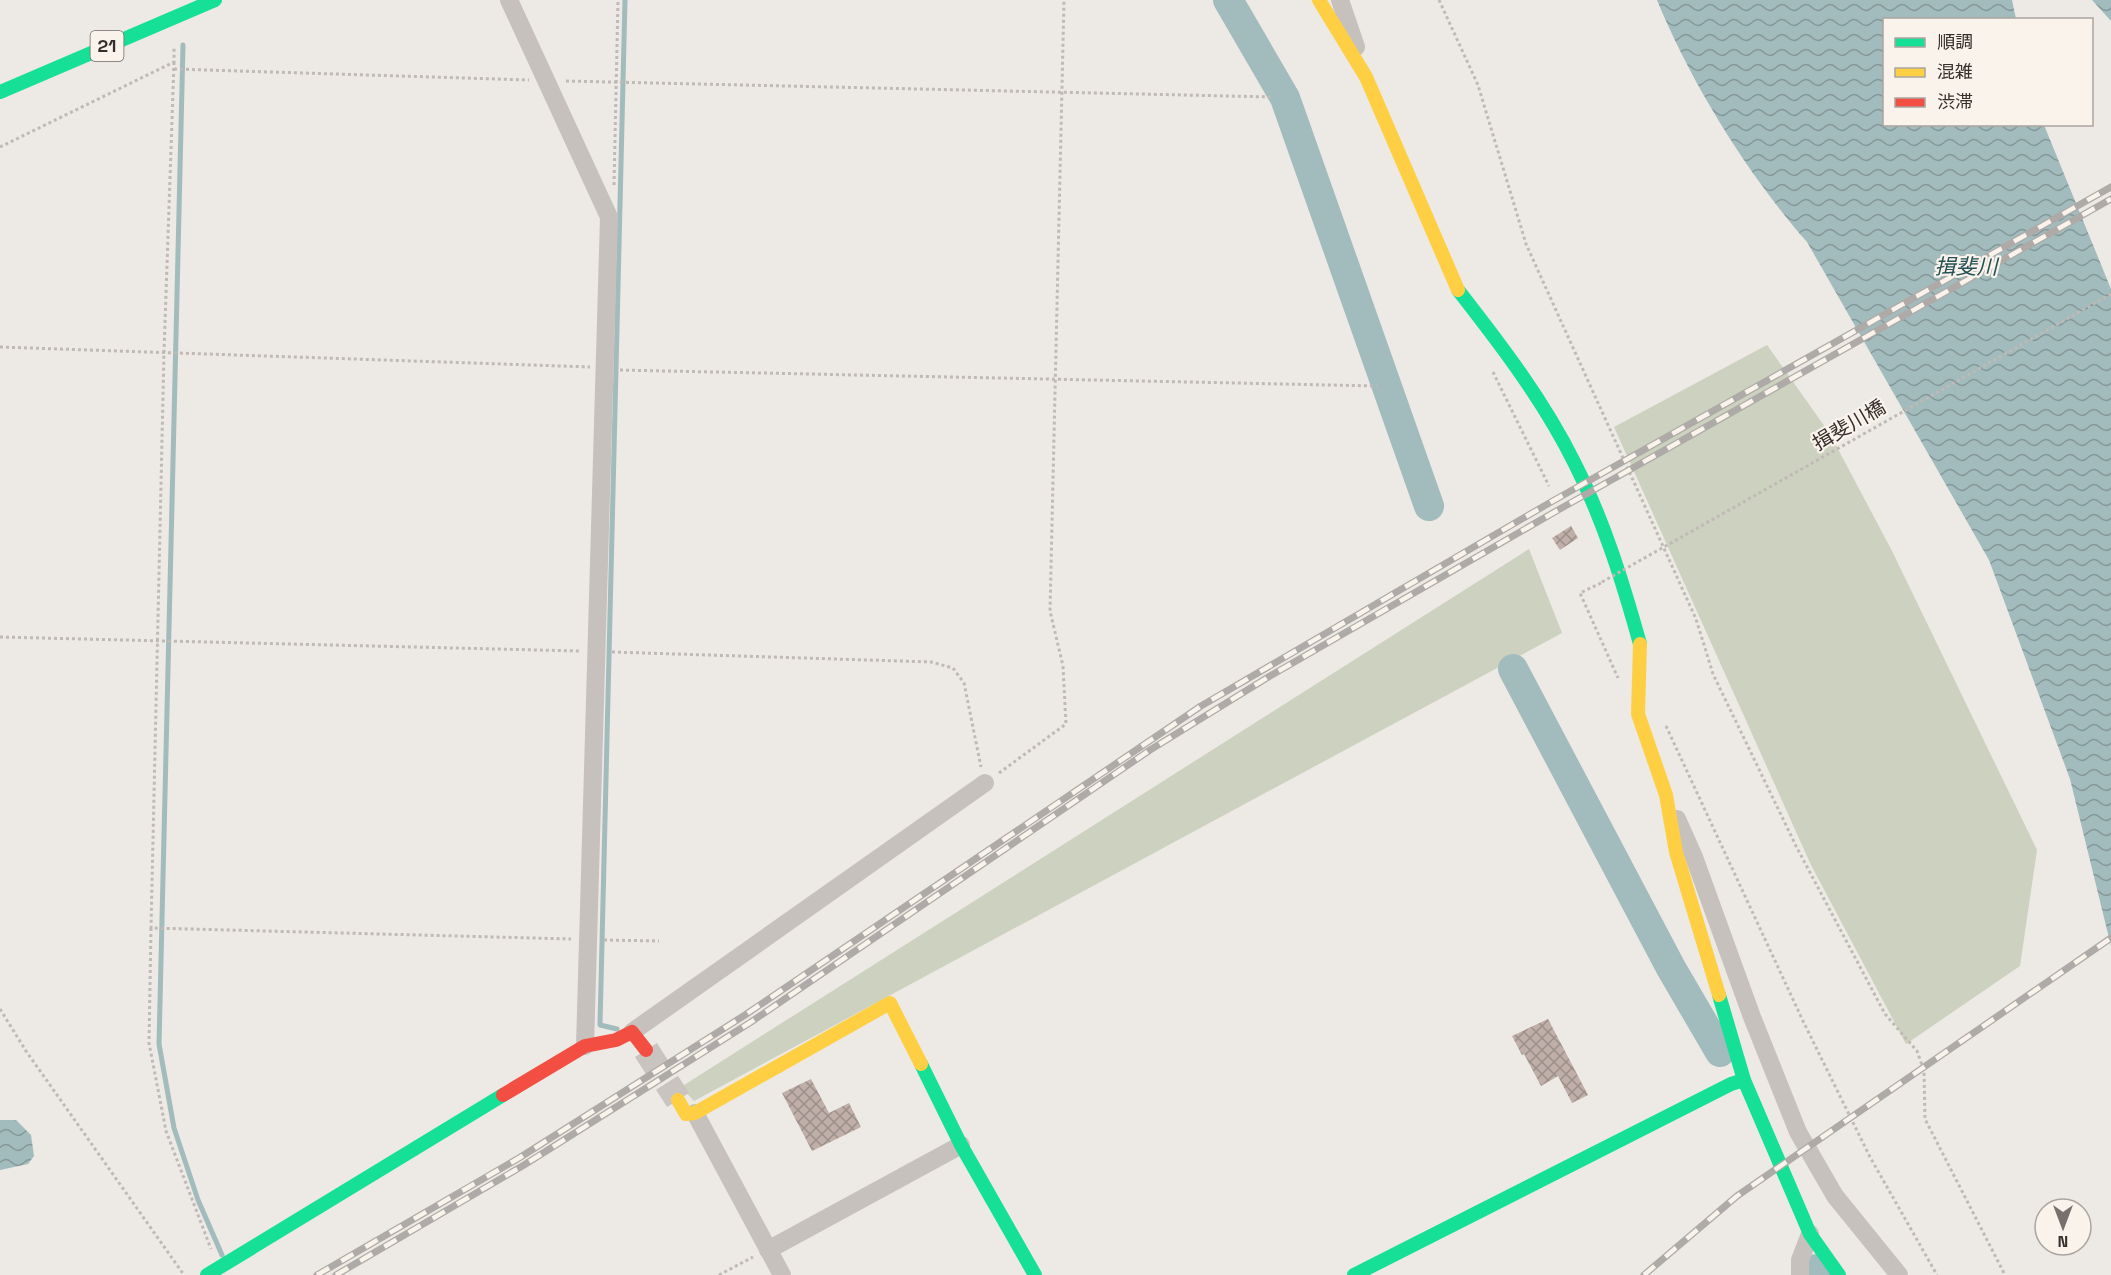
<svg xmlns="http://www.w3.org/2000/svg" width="2111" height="1275" viewBox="0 0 2111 1275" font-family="'Space Grotesk','Noto Sans JP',sans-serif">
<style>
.grass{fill:#cdd1bf}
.water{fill:url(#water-waves)}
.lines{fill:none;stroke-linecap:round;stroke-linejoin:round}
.stream{stroke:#a2bbbc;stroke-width:5}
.river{stroke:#a2bbbc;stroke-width:30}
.building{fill:url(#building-cross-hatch)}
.secondary-tunnel{stroke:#c9c4bf;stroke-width:26;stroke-dasharray:26 13;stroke-linecap:butt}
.path{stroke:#bfbab5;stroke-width:3;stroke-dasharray:3 3;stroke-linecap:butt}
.street{stroke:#c6c1bd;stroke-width:18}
.fast{stroke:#16e098;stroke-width:14}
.slow{stroke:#ffcf43;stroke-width:14}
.jam{stroke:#f24e42;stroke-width:14}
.rail-casing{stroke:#aeaaa7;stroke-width:7}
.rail{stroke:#f9f3ec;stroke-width:4.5;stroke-dasharray:14;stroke-linecap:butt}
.path-bridge{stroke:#bfbab5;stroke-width:3;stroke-dasharray:3 3;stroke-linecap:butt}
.labels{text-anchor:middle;stroke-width:4.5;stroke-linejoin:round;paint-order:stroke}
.shield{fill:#f9f3ec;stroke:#716a65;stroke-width:1.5}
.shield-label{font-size:18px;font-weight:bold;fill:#372f2b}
.street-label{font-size:20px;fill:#372f2b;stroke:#f9f3ec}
.water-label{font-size:21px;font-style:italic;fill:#244f54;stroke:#f9f3ec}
</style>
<defs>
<pattern id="water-waves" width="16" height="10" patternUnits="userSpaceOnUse" patternTransform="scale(1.5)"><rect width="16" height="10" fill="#a2bbbc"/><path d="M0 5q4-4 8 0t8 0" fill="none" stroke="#859899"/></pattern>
<pattern id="building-cross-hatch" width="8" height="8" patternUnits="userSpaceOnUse" patternTransform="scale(1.5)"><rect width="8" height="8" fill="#bfafa8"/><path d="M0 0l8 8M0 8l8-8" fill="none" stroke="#9c8f89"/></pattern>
</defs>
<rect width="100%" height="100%" fill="#ede9e4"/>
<g class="grass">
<polygon points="1767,345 1830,434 1892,551 2037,850 2020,966 1906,1044 1811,865 1614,427"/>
<polygon points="1529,549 1562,633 694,1101 681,1087"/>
</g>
<g class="water">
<path d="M1657,0H2012L2016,19L1884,20V124L2044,125L2111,289V946L2070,779L1989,560L1807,242C1748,175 1691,83 1657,0Z"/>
<polygon points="2092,0 2111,0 2111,21"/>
<polygon points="0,1120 16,1120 31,1135 34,1156 28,1164 0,1170"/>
</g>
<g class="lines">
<g class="stream">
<polyline points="183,45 159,1044 174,1128 198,1200 222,1255"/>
<polyline points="617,1029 600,1025 625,0"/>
</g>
<g class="river">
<polyline points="1228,0 1285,98 1429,506"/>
<polyline points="1513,669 1671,968 1720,1052"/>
<polyline points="1816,1269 1820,1275"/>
</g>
</g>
<g class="building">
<polygon points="1571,526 1578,538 1560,550 1552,538"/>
<polygon points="1548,1019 1588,1095 1572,1103 1558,1076 1541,1086 1524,1054 1522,1055 1512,1036"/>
<polygon points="811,1079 829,1113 849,1103 861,1127 812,1151 782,1093"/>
</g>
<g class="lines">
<polyline class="secondary-tunnel" points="646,1050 678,1100"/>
<g class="path">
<polyline points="1439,0 1478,85 1526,244 1696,619 1713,674 1797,848 1885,1014 1917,1051 1924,1071 1925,1119 2005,1275"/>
<polyline points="174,62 164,352 151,928 571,939"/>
<polyline points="174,69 529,80"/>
<polyline points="566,81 1272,97"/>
<polyline points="0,147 174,62 174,48"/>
<polyline points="614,185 618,0"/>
<polyline points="0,347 590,367"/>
<polyline points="620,370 1377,386"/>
<polyline points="1493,372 1549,486"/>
<polyline points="1601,583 1580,593 1618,678"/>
<polyline points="0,637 579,651"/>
<polyline points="612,652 931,662 953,668 964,683 981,767"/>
<polyline points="1666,726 1803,1021 1870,1157 1937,1275"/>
<polyline points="999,773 1066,724 1063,666 1050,611 1064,0"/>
<polyline points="151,928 149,1043 166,1131 211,1249"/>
<polyline points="604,940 659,941"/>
<polyline points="0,1009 26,1051 184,1275"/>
<polyline points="719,1275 753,1257"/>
</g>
<g class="street">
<polyline points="509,0 609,217 585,1046"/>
<polyline points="1340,0 1356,47"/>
<polyline points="1677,819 1694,857 1752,1017 1798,1132 1835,1196 1899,1275"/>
<polyline points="632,1032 985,783"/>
<polyline points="695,1113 782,1275"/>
<polyline points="768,1250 961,1145"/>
<polyline points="1800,1275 1800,1260 1810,1234"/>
</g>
<g class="fast">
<polyline points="0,92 215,0"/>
<path d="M1458,290C1501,345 1544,401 1575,464C1604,521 1623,583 1640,644"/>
<polyline points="1719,995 1744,1080 1810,1234 1839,1275"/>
<polyline points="921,1064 961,1145 1035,1275"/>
<polyline points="207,1275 503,1095"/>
<polyline points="1354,1275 1731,1084 1744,1080"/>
</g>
<g class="slow">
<polyline points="1319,0 1366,77 1458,290"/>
<polyline points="1640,644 1638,714 1666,795 1676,852 1719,995"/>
<polyline points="678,1100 686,1114 695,1113 890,1003 921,1064"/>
</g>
<polyline class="jam" points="503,1095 585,1046 616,1040 632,1032 646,1050"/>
<defs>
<g id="rail">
<polyline points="317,1275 519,1158 745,1015 1201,706 1551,502 2111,187"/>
<polyline points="336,1275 524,1165 751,1022 1150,750 1270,676 1558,510 2111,199"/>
<polyline points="1644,1275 1737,1196 2111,938"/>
</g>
</defs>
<use href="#rail" class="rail-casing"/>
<use href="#rail" class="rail"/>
<polyline class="path-bridge" points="1602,582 2111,294"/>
</g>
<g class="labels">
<rect class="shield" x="90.5" y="31" width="33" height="30" rx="4.5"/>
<g class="shield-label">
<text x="107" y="52">21</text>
</g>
<g class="street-label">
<text transform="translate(1849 425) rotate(-30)" y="7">揖斐川橋</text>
</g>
<g class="water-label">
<text x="1966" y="274">揖斐川</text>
</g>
</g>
<rect x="1883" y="18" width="210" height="108" fill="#f9f3ec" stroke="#aba59f" stroke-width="1.5"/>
<rect x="1895" y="38" width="30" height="9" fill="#16e098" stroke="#aba59f" stroke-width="1.5"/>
<text x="1937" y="48" font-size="18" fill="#372f2b">順調</text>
<rect x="1895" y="68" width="30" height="9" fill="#ffcf43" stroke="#aba59f" stroke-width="1.5"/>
<text x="1937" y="78" font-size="18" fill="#372f2b">混雑</text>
<rect x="1895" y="98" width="30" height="9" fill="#f24e42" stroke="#aba59f" stroke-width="1.5"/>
<text x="1937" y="108" font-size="18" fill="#372f2b">渋滞</text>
<g transform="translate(2063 1227) rotate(180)"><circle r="28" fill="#f9f3ec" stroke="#aba59f" stroke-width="1.5"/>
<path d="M0-4.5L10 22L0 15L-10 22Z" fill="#77706c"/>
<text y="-9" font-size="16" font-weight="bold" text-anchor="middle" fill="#372f2b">N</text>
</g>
</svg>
